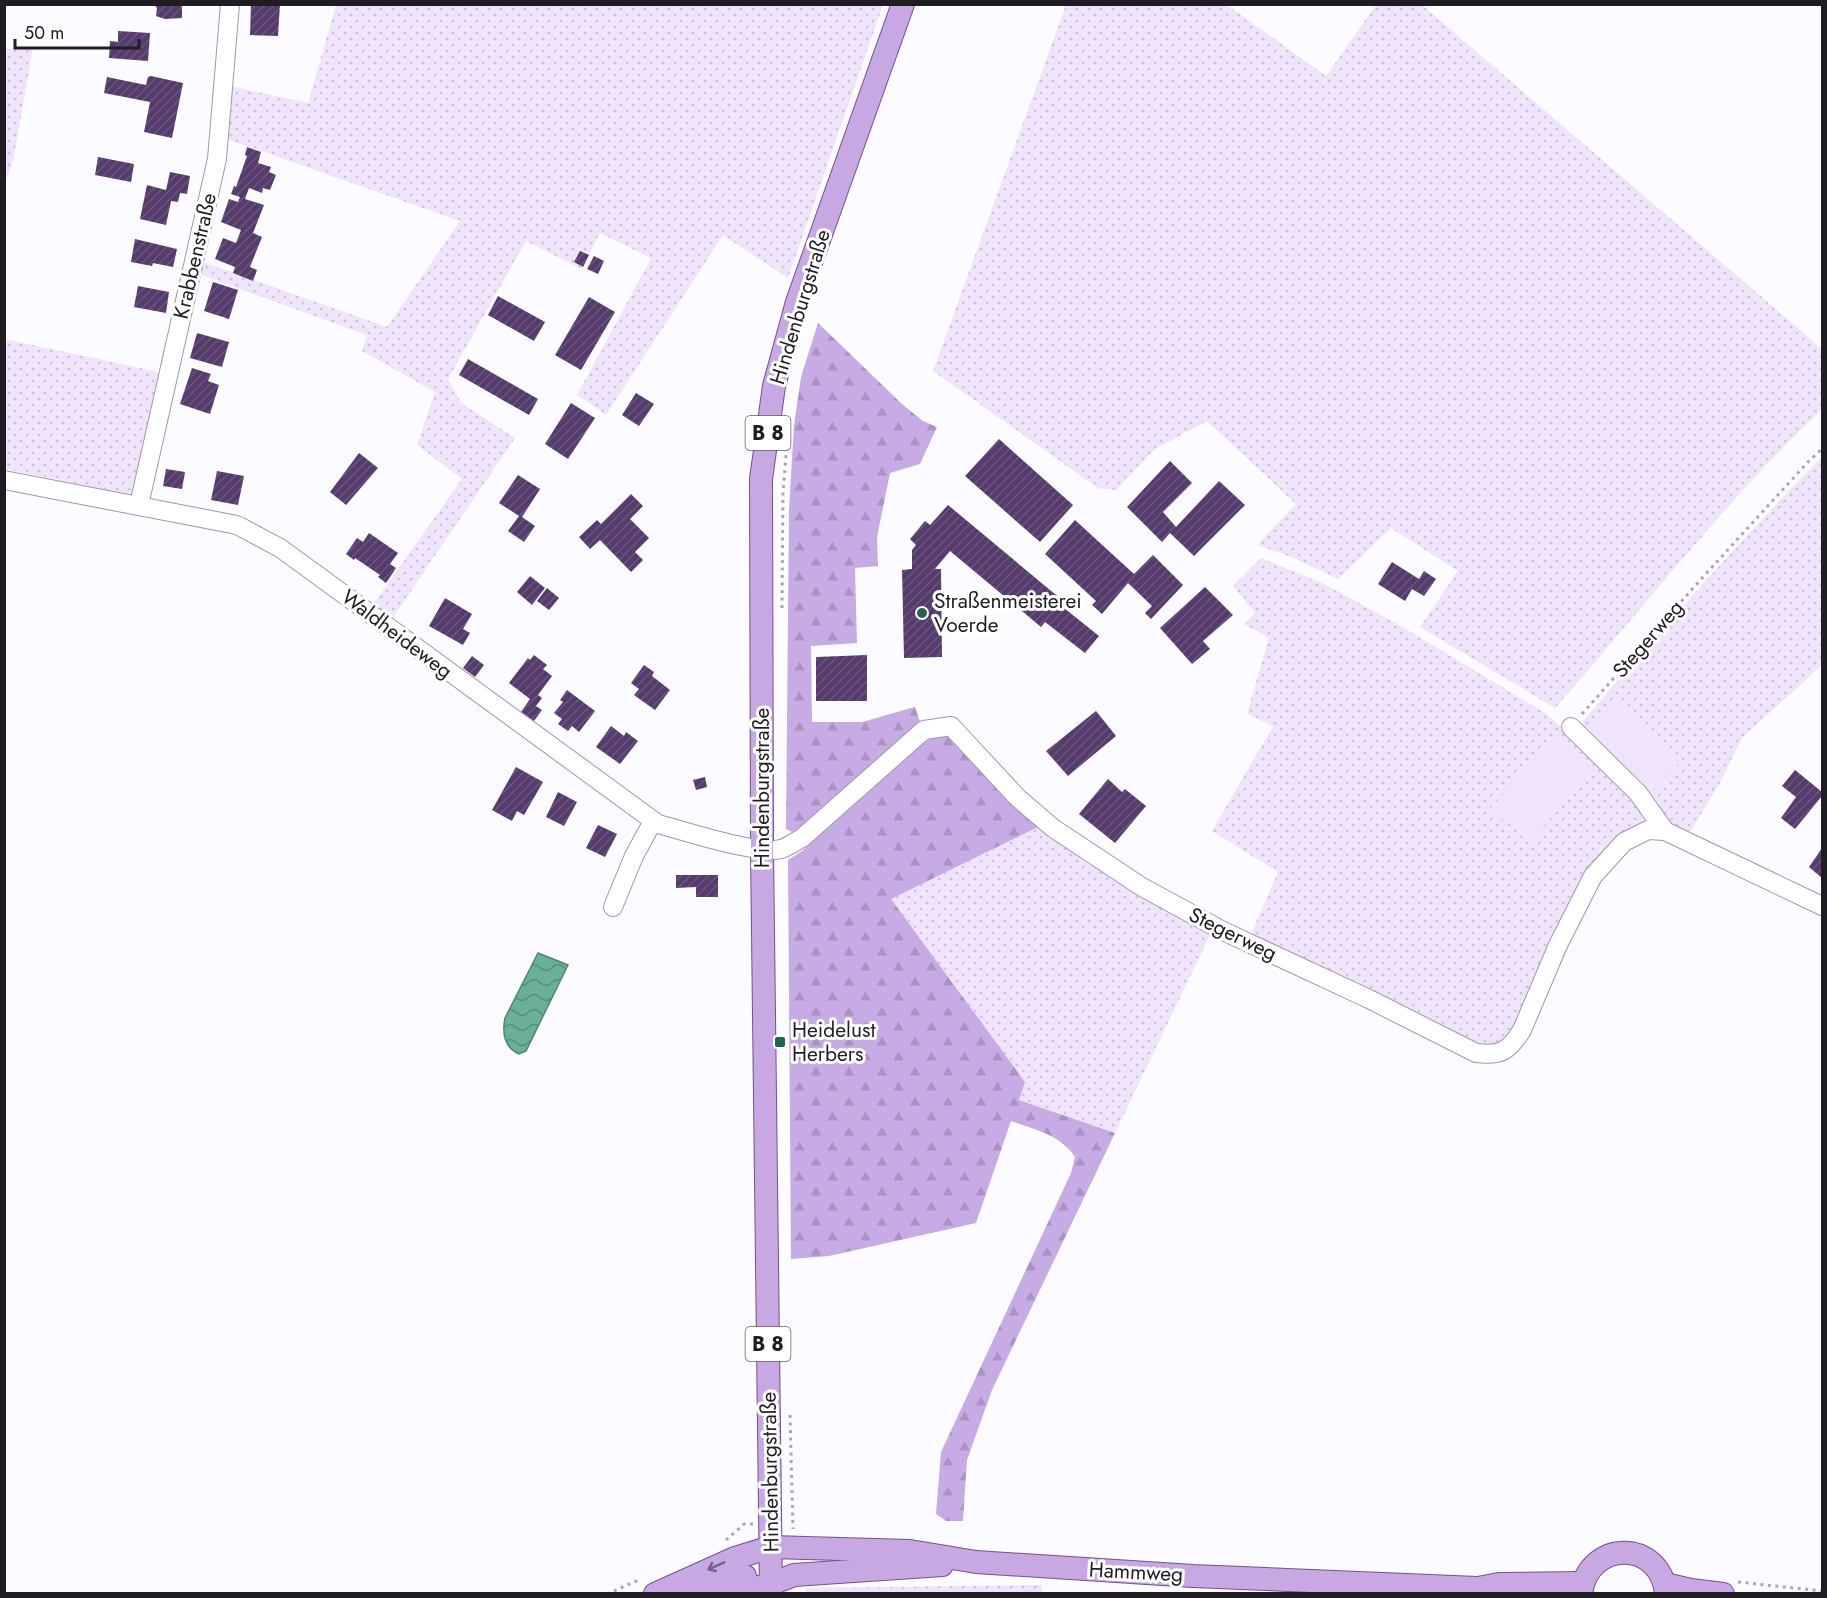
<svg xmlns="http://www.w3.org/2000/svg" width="1827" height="1598" viewBox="0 0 1827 1598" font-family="Jost,sans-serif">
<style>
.grass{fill:url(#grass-dots)}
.forest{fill:url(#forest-firs)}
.park{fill:#f0e4fd}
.water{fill:url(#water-waves);stroke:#528474;stroke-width:1.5}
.building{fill:url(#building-hatch)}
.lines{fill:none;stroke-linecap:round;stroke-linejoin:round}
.minor-casing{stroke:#a097aa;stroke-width:20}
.major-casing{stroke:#745193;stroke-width:24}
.path{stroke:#aaa8ad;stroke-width:3;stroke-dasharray:3 4.5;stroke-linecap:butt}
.minor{stroke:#fff;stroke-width:18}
.major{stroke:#c7a8e2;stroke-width:22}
.oneway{stroke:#736282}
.poi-dot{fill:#26634f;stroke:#fff;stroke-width:2}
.labels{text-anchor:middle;stroke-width:6;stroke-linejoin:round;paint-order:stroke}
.shield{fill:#fff;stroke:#626065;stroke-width:1.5}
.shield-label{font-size:20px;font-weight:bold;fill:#1f1c23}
.street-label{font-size:21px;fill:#1f1c23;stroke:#fff}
.poi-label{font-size:21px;fill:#1f1c23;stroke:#fff;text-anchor:start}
</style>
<defs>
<pattern id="grass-dots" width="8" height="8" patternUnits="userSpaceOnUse" patternTransform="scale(1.5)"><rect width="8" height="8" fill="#f0e4fd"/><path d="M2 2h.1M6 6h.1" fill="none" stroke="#cdc3d9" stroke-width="1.8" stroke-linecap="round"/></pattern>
<pattern id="forest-firs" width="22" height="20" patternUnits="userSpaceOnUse" patternTransform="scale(1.5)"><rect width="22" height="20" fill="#c7abe4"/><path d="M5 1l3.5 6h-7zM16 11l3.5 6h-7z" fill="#aa93c3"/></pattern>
<pattern id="water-waves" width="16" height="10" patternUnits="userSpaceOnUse" patternTransform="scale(1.5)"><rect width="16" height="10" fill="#68b196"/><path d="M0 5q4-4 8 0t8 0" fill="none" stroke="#558f7a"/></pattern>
<pattern id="building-hatch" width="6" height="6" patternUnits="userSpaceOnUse" patternTransform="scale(1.5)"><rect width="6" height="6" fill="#553c6c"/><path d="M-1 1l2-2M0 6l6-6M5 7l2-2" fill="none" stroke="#6a557c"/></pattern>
</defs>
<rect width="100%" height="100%" fill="#fcfbff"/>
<g class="grass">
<path d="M1421,4L1822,349V409C1725,501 1644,608 1555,708L1420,627L1458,571L1391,528L1338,579L1294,558L1257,545L1296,504L1207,421L1155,449L1116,490L1098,488L933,371L1066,5H1227L1326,76L1376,5Z"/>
<polygon points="336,5 883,5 788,278 723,235 606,415 577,395 651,258 600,233 582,269 526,241 448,379 461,403 515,438 392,619 372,606 462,479 417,445 435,392 362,351 367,335 199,274 203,262 387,327 460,221 224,138 230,86 308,103"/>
<polygon points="33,48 13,161 5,183 5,49"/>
<polygon points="4,339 164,373 134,495 5,469"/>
<path d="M1822,457V665L1742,738L1721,781L1687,837L1667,824L1581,727L1584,720C1661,630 1739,541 1822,457Z"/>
<polygon points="1261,558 1324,584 1401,626 1545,713 1595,755 1639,804 1644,816 1641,825 1629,832 1526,1003 1506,1043 1479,1046 1249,939 1278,872 1212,831 1273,726 1247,714 1269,638 1244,624 1255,613 1233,586"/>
<polygon points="1038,827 1211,933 1115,1133 1019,1100 890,899"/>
<polygon points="1042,1585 1042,1594 806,1593 806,1588"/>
</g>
<g class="forest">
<polygon points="818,323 903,405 923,421 937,427 920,464 890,473 877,537 878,566 855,568 857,643 811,646 812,722 862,722 915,707 920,722 798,829 792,832 786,829 789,510 794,425 801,377"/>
<path d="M942,736L955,738L1038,827L891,899L1025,1082L1019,1100L1115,1133L992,1390L967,1460L963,1521H946L936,1514L941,1452L1071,1173L1075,1157C1061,1135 1035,1130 1011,1121L976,1223L829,1256L791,1259L788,860L802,851L922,744L933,737Z"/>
</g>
<g class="park">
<polygon points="1617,698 1681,761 1653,791 1590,728"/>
<polygon points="1559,733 1595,767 1533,839 1489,810"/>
</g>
<path class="water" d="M538,953L568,965L526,1051L519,1054C504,1047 502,1033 505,1018Z"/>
<g class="building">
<polygon points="154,4 180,4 182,7 182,18 165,19 156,16 157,8"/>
<polygon points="251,4 280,4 278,36 250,35"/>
<polygon points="118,31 150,33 148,61 109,58 110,41 118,42"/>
<polygon points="151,76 183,83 172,138 144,132 150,102 104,93 107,77 146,85 148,77"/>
<polygon points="247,147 261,152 258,163 271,167 269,172 276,175 270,190 263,188 262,193 249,188 245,199 264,205 253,233 262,237 250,267 257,270 253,281 233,273 235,267 215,259 223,238 236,243 241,230 221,222 229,199 238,202 240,197 231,194 234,186 236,187 247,156 245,155"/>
<polygon points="98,157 134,164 131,182 95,175"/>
<polygon points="170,172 190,176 187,194 180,193 178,202 171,201 166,225 140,219 147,185 166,190"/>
<polygon points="135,239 177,249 173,267 153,263 152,266 131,262"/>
<polygon points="580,251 589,255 583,267 574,262"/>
<polygon points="594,256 604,261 598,274 587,269"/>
<polygon points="213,282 238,290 229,319 204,311"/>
<polygon points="138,286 169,292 166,313 134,307"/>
<polygon points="498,296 545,322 534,341 488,315"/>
<polygon points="589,297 615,312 581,370 555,355"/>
<polygon points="197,333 229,342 222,367 190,358"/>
<polygon points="468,359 538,399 529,415 459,375"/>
<polygon points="192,368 211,374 208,381 219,385 210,414 180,404"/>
<polygon points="636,393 654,404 639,426 622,415"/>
<polygon points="571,403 595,418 568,459 545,444"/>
<polygon points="999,439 1073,505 1040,542 965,476"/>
<polygon points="359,453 378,468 346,505 330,492"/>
<polygon points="1170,461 1192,483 1163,512 1176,527 1219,481 1245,505 1194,556 1170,533 1162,542 1127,507"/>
<polygon points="166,469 185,472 182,489 163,486"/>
<polygon points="217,471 244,476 238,505 211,500"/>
<polygon points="518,475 540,489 522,517 535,526 524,542 508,531 519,516 499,503"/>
<polygon points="631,494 643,506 630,519 649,538 635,552 643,560 631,572 600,540 590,549 579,537 597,520 601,524"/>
<polygon points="948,505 1062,600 1059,604 1099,636 1085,653 1045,622 1041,627 950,551 935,569 941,569 942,657 904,658 902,570 912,569 912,550 916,545 910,539 925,521 930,525"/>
<polygon points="1075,520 1134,574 1153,555 1183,585 1151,619 1145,613 1152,606 1128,583 1102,614 1092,605 1096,601 1045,554"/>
<polygon points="369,533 398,553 390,564 396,568 386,583 378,577 380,575 355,558 354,560 346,554 357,538 363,542"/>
<polygon points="1392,562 1419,579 1424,571 1436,579 1424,596 1412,589 1405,601 1378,584"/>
<polygon points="530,576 545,588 532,605 517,592"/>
<polygon points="1205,587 1233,615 1203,641 1210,649 1192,664 1160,628"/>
<polygon points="547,588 559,598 549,610 537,601"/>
<polygon points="445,598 472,614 463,629 470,633 463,645 429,626"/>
<polygon points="534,655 547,665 543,669 552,676 538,695 542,698 536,706 542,710 534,721 521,712 530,699 509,683 528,658 530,660"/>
<polygon points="867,655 867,701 816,701 816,657"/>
<polygon points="472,656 484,665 475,677 463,668"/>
<polygon points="644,665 654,672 652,676 670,690 655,710 634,695 639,689 631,683"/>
<polygon points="567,690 595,711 579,732 572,726 568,731 558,724 562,719 554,713 563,702 560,700"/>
<polygon points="1096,711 1116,736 1068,776 1046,751"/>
<polygon points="611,726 624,736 626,732 638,741 620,764 596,747"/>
<polygon points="516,767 543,782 524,815 517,811 512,821 492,810"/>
<polygon points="1795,770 1822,792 1822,796 1795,829 1781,818 1796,797 1782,786"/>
<polygon points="705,777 707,787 696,790 693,780"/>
<polygon points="1108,779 1122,792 1125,789 1146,806 1115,843 1079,814"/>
<polygon points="558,792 577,802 564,826 546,817"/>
<polygon points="598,825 617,834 605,857 586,848"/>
<polygon points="1822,848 1822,878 1809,867"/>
<polygon points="676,875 718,875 718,897 696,897 696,887 676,888"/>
</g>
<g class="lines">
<defs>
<g id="minor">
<path d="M4,480L237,525L280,548L309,569L658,824C685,831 757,855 781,849C788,847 796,841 802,838L924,730L951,726L1018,798L1053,828L1142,887L1223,931L1369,999L1476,1053C1501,1056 1509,1051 1522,1030L1558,945L1593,876L1624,842L1648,830L1665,831L1822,906"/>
<polyline points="139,505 217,159 230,4"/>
<polyline points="1571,727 1638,793 1665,831"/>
<polyline points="613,907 634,856 653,821"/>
</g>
<g id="major">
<polyline points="1665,1584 1691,1590 1723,1594"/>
<polyline points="1478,1588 1499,1584 1582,1583"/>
<polyline points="655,1594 735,1558 771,1547 910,1551 976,1562 1193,1576 1477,1588 1497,1594"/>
<polyline points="690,1594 745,1576"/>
<polyline points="731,1594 771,1584 794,1575 942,1565"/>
<polyline points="771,1594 762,849 761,479 774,386 797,302 903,4"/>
<path d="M1581,1594C1588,1539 1661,1539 1666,1594"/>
</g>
</defs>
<use href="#minor" class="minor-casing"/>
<use href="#major" class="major-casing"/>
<g class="path">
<polyline points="782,608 783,492 787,444"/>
<polyline points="1582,714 1703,577 1808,462 1822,449"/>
<polyline points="790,1415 793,1529"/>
<polyline points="726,1540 744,1524 753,1524"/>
<polyline points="1738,1582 1822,1591"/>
<polyline points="607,1594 641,1579"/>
</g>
<use href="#minor" class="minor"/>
<use href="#major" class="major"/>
</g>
<defs><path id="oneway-shaft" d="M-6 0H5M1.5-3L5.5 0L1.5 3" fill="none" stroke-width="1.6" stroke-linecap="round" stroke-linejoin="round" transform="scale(1.5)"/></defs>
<use class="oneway" href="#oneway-shaft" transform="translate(716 1566) rotate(156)"/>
<g class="poi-dot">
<circle cx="922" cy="613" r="6"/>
<rect x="774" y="1036" width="12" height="12" rx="3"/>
</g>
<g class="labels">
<g class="shield">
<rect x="745.5" y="416" width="45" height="34" rx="4.5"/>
<rect x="745.5" y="1327" width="45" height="34" rx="4.5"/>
</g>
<g class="shield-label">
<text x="768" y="440">B 8</text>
<text x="768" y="1351">B 8</text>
</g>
<g class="street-label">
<text transform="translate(195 256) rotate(-77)" y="7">Krabbenstraße</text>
<text transform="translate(800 307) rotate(-73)" y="7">Hindenburgstraße</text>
<text transform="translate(397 634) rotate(37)" y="7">Waldheideweg</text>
<text transform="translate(1648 639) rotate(-49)" y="7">Stegerweg</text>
<text transform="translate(762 788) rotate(-90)" y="7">Hindenburgstraße</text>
<text transform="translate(1233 934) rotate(26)" y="7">Stegerweg</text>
<text transform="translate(770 1472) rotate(-91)" y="7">Hindenburgstraße</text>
<text transform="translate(1136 1572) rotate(3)" y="7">Hammweg</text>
</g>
<g class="poi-label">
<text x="934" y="608">Straßenmeisterei<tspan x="934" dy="24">Voerde</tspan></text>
<text x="792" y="1037">Heidelust<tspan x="792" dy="24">Herbers</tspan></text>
</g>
</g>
<rect width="1827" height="1598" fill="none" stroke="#1f1c23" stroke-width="12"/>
<path d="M15 39v9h124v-9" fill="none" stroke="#1f1c23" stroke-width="3"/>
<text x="24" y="39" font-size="18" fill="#1f1c23" stroke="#ffffff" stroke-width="4.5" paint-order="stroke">50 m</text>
</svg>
